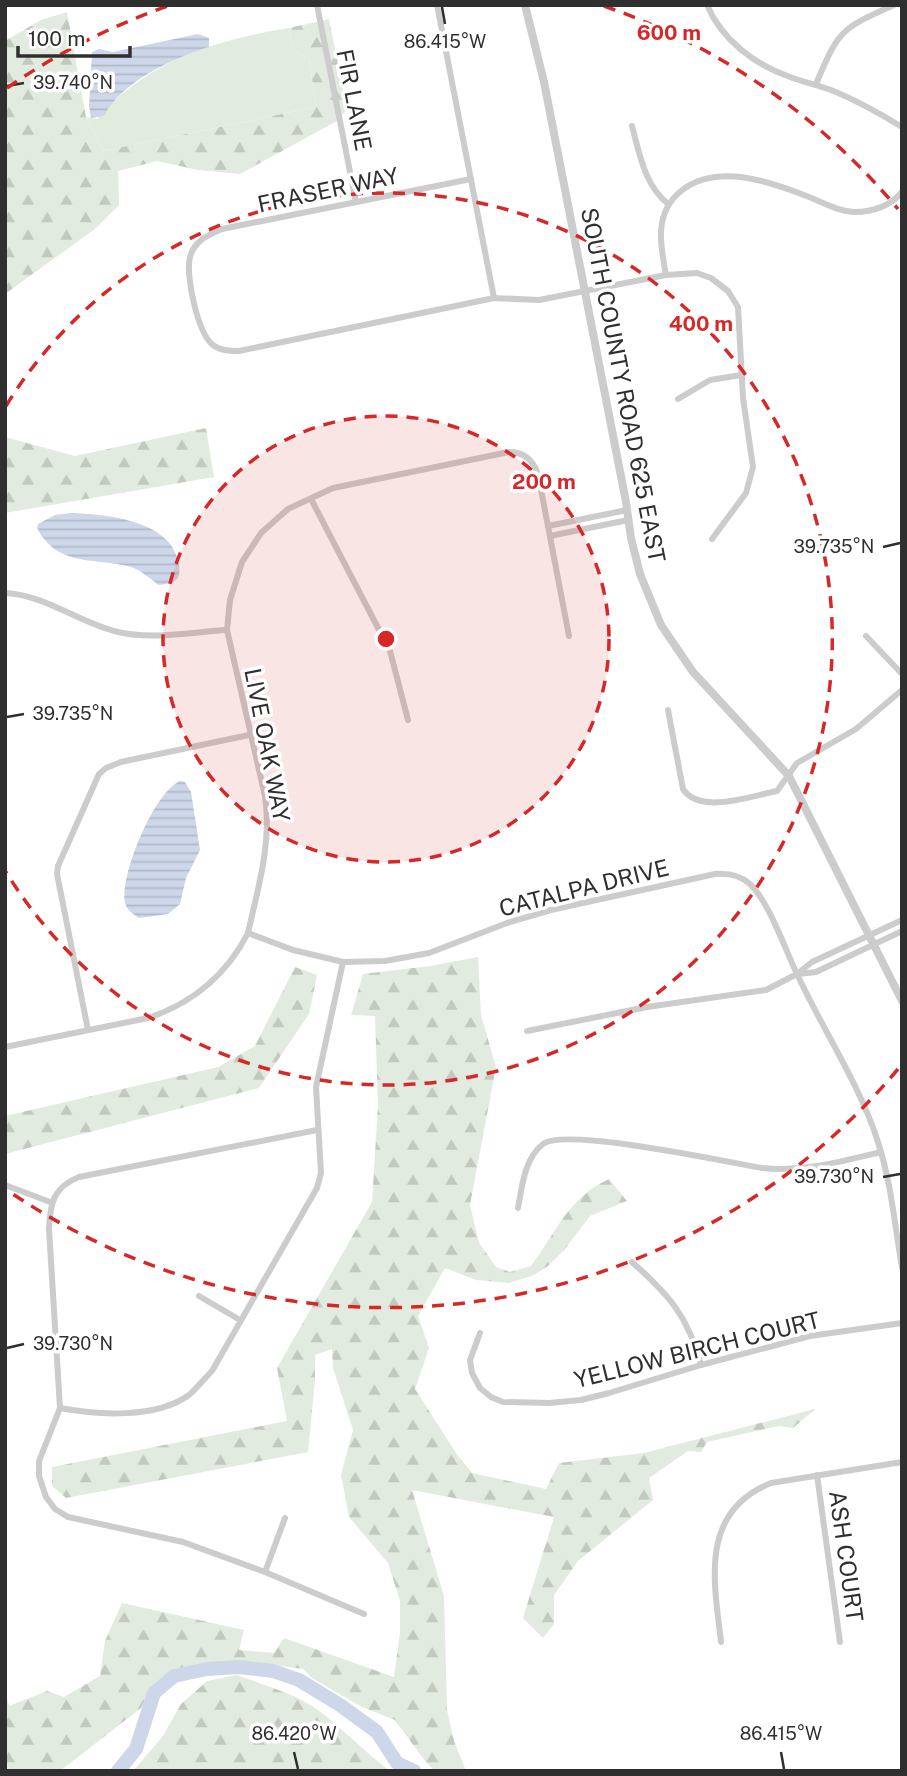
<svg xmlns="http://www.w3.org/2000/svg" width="907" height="1776" viewBox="0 0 907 1776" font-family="'Public Sans',sans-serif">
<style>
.green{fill:#e2ebdf}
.forest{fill:url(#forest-firs)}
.water{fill:url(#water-rules)}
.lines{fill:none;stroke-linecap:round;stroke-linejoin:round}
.river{stroke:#cdd7e9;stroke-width:14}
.minor{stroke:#ccc;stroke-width:6}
.tertiary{stroke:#ccc;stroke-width:8}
.ticks{fill:none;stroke:#2f2f2f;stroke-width:2.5}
.ring{fill:none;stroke:#d62828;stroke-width:3.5;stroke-dasharray:12 9}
.labels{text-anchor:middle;stroke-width:7;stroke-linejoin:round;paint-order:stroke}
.street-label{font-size:23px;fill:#2f2f2f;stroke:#fff}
.ticks-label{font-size:18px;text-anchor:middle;fill:#2f2f2f;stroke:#fff;stroke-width:7;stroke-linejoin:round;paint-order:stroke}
.centre{fill:#d62828;stroke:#fff;stroke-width:3.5}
.ring-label{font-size:21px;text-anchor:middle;font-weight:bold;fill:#d62828;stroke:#fff;stroke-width:7;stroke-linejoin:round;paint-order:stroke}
</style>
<defs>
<pattern id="forest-firs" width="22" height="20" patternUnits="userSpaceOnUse" patternTransform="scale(1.75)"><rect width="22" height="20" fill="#e2ebdf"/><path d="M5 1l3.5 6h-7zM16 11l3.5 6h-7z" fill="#c2cac0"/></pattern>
<pattern id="water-rules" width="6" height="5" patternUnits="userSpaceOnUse" patternTransform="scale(1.75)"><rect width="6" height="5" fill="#cdd7e9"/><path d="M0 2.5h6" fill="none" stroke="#b0b9c8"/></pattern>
</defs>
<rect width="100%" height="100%" fill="#fff"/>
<path class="green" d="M289,28L293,51L309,59L316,107L103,151L86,117L97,119C146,61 216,40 289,28Z"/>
<g class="forest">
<polygon points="67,12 86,117 103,151 316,107 309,59 293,51 289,28 329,19 347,109 337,121 240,174 198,170 157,161 118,171 119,205 95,229 5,294 5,41 41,20"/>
<polygon points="206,428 214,477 5,513 5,437 75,456"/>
<path d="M478,957L481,1015L496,1067L470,1205L479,1243L496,1267L510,1272L531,1266C557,1231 568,1198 609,1179L627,1201L590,1216L564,1250L548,1266L534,1275L509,1283L476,1280L445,1268L418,1316L429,1348L415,1389L456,1453L472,1473L546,1489L559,1463L644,1453L815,1409L793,1428L779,1426L707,1442L701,1452L688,1451L649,1478L653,1500L578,1561L554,1595V1624L543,1638L523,1618L554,1517L412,1490L444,1596L447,1710L454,1741L466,1771H435L425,1761L395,1720L362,1707L312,1678L303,1669L253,1662H216L163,1676L151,1689L141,1708L60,1771H5V1691L9,1706L47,1691L64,1697L100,1676L105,1641L122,1603L244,1630L239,1650L274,1653L284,1638L394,1677L400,1632V1601L388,1563L349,1517L341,1475L353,1430L333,1368L332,1349L315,1355V1380L308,1452L66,1498L52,1486V1467L287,1421L277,1368L372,1202L378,1105L375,1016L351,1015L363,974L430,966Z"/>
<polygon points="295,967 317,975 309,1014 259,1088 5,1154 5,1116 218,1067 255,1046"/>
<path d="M237,1675C263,1685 295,1693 318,1710C343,1729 365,1752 390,1771H133L163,1736L181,1704L207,1681Z"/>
</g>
<g class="water">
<path d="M198,34L209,38V47C172,59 122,81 104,116L91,118L89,106L92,52L99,49L113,52Z"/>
<path d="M71,513C104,514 166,520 177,557C179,565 181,570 178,578L172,583L159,585C150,579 141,570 131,567C95,557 58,568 37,528L38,524L55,515Z"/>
<path d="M180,781L185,782L191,792L200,850L186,878L180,904L168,914L139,918C133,914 126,910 125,902C120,875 154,792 180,781Z"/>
</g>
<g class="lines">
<polyline class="river" points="118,1771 136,1749 154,1693 174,1676 207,1669 239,1667 273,1671 299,1680 340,1705 377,1732 397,1763 414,1771"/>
<g class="minor">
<polyline points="317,5 356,202"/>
<polyline points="437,5 494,298"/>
<path d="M707,5C722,40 755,65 790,77C803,82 817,85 831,90C856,100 879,113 902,127"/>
<path d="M816,84C839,30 840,29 894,5"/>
<path d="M632,126C640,155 644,184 668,204"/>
<path d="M471,179L222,229C208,235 194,241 190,257C185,275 198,334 213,345C220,351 231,351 239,351L494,298L539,300L666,275L697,273L711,278L728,291L738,307L743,398L753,467L746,493L712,539"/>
<path d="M666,275C660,244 654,213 681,191C717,162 771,182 809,197C824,203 838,211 854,212C873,212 890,206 902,192"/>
<polyline points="678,399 710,380 741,375"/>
<polyline points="311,499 390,651 408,720"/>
<polyline points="548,526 627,510"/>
<polyline points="550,536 628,520"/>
<path d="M5,593C46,595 79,623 118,632C152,640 192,632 227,630"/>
<polyline points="866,636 902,674"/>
<path d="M668,710L683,789C700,815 751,796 777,791L797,763L856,729L902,690"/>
<path d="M248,933L293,950L343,962L385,961L429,953L507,923L551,910L715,874C728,873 740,875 750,884C769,902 785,949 797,974C823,1030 859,1083 878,1142C891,1182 895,1226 902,1268"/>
<polyline points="798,974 816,972 902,931"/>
<polyline points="88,1030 57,874 58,866 99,774 106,768 121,762 249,735"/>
<polyline points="527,1031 647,1007 766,990 797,974 812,962 902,920"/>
<path d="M5,1047L148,1018C193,1003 226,976 248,933C258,888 272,843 265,796L227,630L230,600L242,562L261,533L288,509L333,488L509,452C523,452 533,460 538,474L569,636"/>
<path d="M317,1130L79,1177C53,1187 50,1204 49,1229L60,1408L39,1461V1476L46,1497L55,1509L68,1517L183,1542L265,1572L364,1614"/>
<polyline points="5,1185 50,1202"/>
<path d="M518,1208C522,1187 524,1159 543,1144C565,1127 727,1162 762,1168C804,1172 840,1162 881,1152"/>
<path d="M632,1262C669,1295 688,1316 701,1365"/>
<polyline points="199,1296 240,1320"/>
<polyline points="480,1333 470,1360 472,1373 480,1388 491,1397 503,1402 549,1403 581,1400 609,1393 701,1365 810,1336 902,1323"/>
<path d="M60,1408C97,1415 156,1419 189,1395C197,1388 204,1379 212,1371L317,1188L321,1173L316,1087L343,962"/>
<polyline points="817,1475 840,1642"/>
<polyline points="265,1572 285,1518"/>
<path d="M721,1642C714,1581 699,1512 771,1483L902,1462"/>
</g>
<polyline class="tertiary" points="525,5 544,82 626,502 631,538 640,574 661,625 693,672 789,776 902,1001"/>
</g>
<path class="ticks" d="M442,7L445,24M7,86L24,83M883,547L900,543M7,717L24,714M883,1177L900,1174M7,1348L24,1344M294,1752L298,1769M781,1752L784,1769"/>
<circle cx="386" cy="639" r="223" fill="#d62828" fill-opacity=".12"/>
<g class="ring">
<circle cx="386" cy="639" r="223"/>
<path d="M6 406A446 446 0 1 1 6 872"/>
<path d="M898 1069A669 669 0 0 1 7 1190M7 88A669 669 0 0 1 168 6M604 6A669 669 0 0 1 898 209"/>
</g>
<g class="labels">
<g class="street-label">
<text transform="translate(354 100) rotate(79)" y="8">FIR LANE</text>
<text transform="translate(328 190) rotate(-12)" y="8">FRASER WAY</text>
<text transform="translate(623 385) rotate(79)" y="8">SOUTH COUNTY ROAD 625 EAST</text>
<text transform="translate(267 745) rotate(79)" y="8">LIVE OAK WAY</text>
<text transform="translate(584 888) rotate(-14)" y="8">CATALPA DRIVE</text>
<text transform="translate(697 1350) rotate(-14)" y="8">YELLOW BIRCH COURT</text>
<text transform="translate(846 1556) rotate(82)" y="8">ASH COURT</text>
</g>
</g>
<g class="ticks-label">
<text x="445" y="48">86.415°W</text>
<text x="73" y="89">39.740°N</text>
<text x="834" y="553">39.735°N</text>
<text x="73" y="720">39.735°N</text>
<text x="834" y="1183">39.730°N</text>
<text x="73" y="1350">39.730°N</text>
<text x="294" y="1740">86.420°W</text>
<text x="781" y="1740">86.415°W</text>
</g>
<circle cx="386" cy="639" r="10" class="centre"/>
<g class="ring-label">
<text x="669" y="40">600 m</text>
<text x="701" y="331">400 m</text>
<text x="544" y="489">200 m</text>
</g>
<rect width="907" height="1776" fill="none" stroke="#2f2f2f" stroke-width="14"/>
<path d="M18 46v10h112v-10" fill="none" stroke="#2f2f2f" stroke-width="3.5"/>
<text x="28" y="46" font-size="21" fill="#2f2f2f" stroke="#ffffff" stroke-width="5" paint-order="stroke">100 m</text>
</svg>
